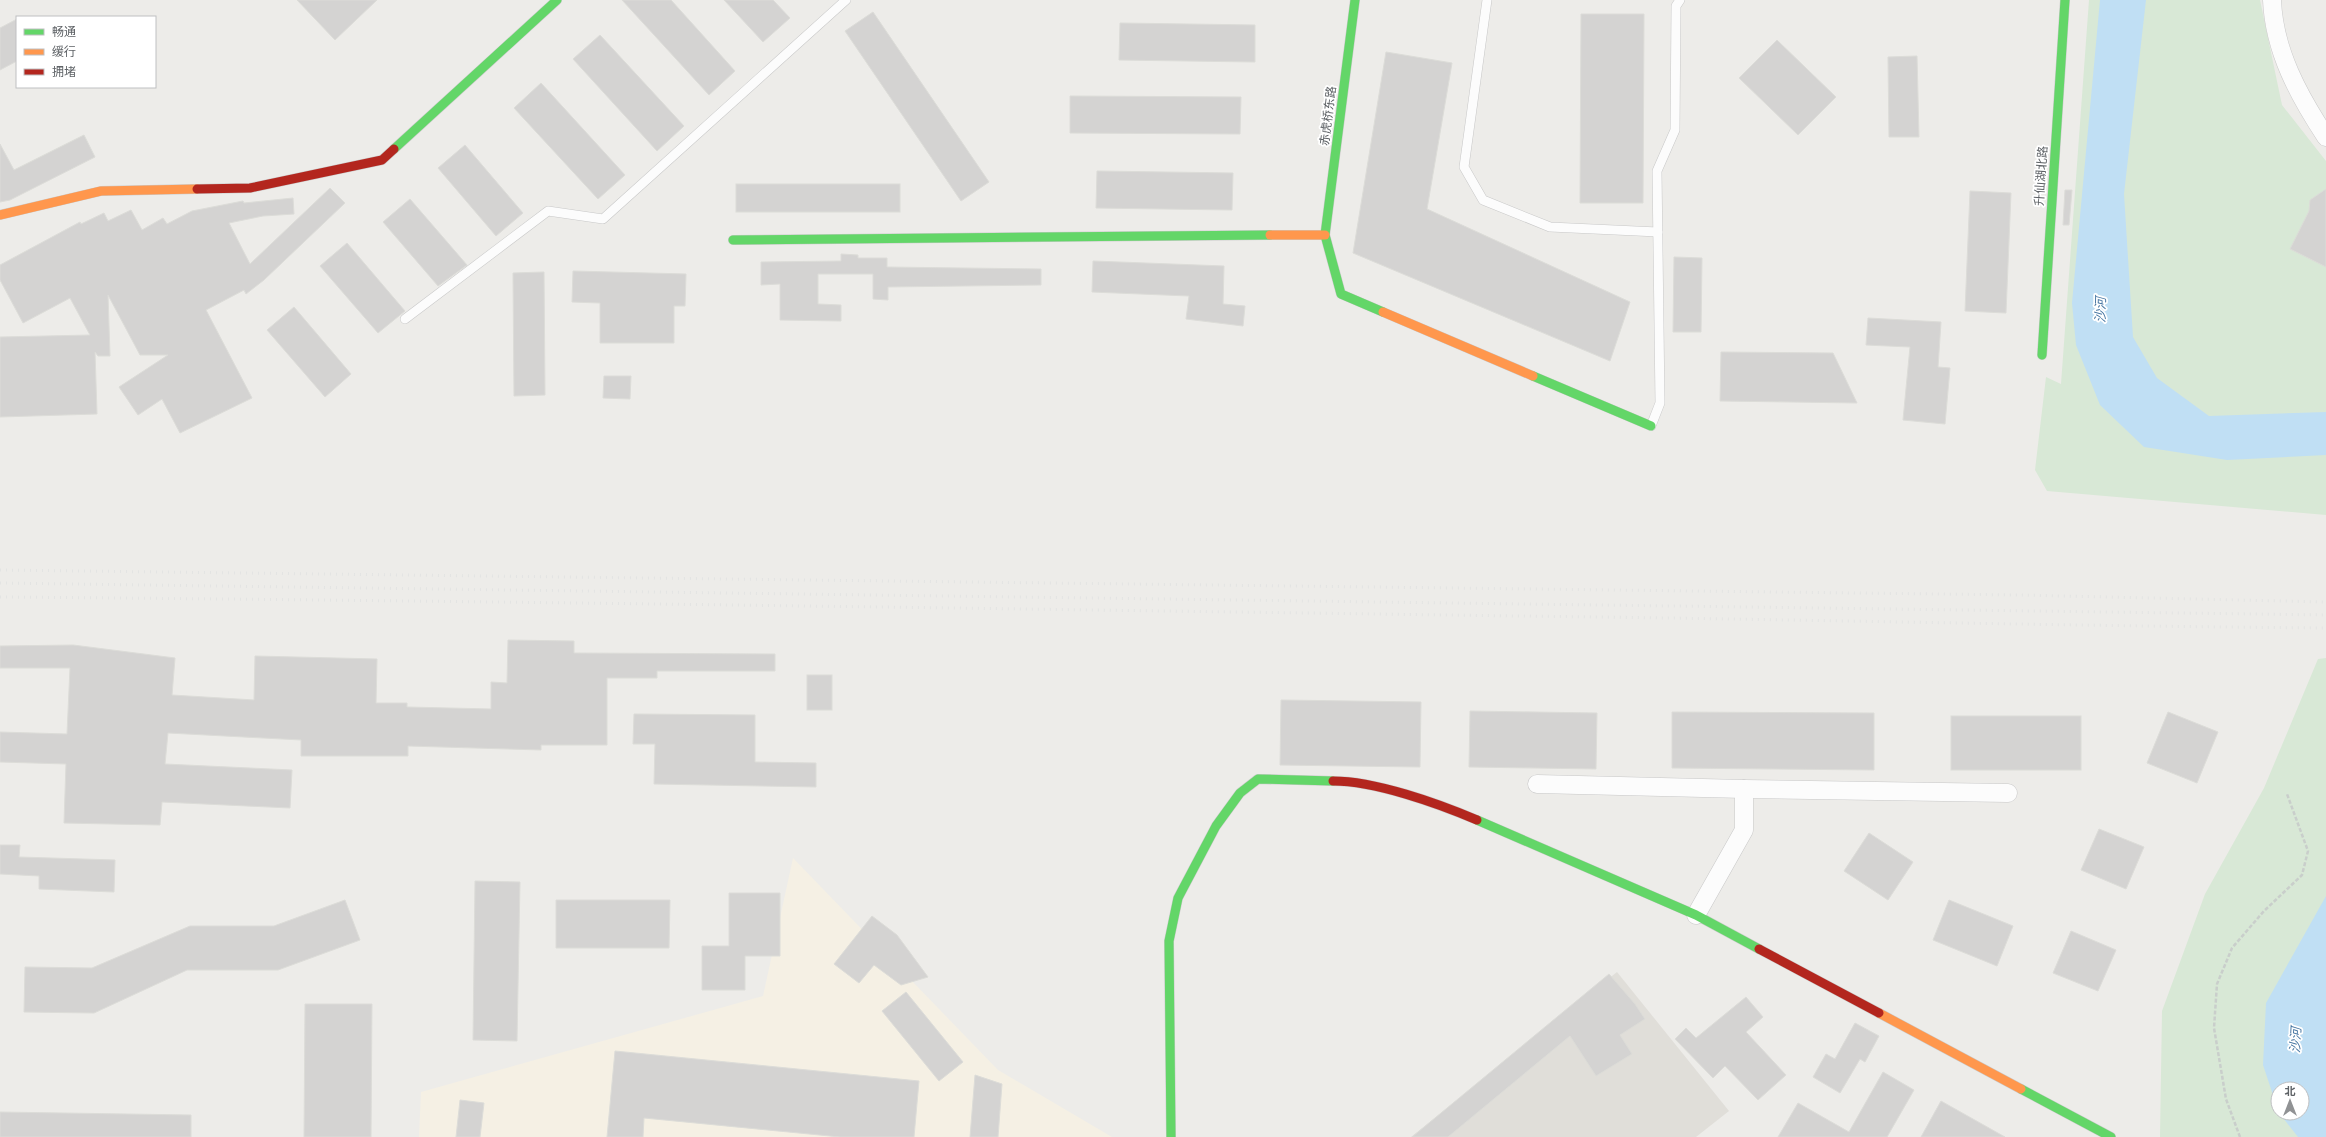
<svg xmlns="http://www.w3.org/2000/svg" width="2326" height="1137" viewBox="0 0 2326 1137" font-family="Jost,'Noto Sans SC',sans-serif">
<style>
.commercial{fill:#f5f0e4}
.education{fill:#e0ded9}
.green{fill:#d8e8d6;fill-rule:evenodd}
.water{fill:#c0dff4}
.building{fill:#d4d3d2;stroke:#dcdcd8}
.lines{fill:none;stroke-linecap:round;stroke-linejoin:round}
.lane-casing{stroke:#c8c8c8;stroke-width:10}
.street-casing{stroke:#c8c8c8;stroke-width:19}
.fast-casing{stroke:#cacaca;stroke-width:10}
.slow-casing{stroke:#cacaca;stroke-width:10}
.jam-casing{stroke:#cacaca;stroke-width:10}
.path{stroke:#c9cecb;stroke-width:2.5;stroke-dasharray:4 2;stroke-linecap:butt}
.lane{stroke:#fcfcfc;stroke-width:9}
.street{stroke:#fcfcfc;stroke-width:18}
.fast{stroke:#63d668;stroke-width:9}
.slow{stroke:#ff974d;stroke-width:9}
.jam{stroke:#b3261e;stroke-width:9}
.rail{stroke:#e3e4e3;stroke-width:3;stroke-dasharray:1 5;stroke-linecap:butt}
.labels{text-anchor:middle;stroke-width:3.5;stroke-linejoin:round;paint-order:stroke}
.street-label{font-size:12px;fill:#5e6266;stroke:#fff}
.water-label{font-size:13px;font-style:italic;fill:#4776a2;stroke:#fff}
</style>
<rect width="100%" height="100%" fill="#edece9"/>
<polygon class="commercial" points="793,858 998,1070 1112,1137 419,1137 421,1092 763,996"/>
<polygon class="education" points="1617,972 1729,1111 1696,1137 1411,1137"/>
<g class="green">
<polygon points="2089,0 2260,0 2282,105 2326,161 2326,515 2047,491 2035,470 2046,377 2061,384"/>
<path d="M2326,658V1137H2160L2162,1011L2205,894L2264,788L2318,659ZM2278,1089H2302V1113H2278Z"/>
</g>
<g class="water">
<polygon points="2100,0 2146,0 2124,194 2133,337 2157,378 2209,416 2326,412 2326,455 2227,460 2144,447 2100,405 2076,345 2072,303"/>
<polygon points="2326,896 2326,1137 2298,1137 2279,1113 2302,1113 2302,1089 2278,1089 2278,1110 2263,1065 2266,1003"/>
</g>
<g class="building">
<polygon points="297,0 377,0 335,40"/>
<polygon points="622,0 671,0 735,71 709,95"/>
<polygon points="724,0 773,0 790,18 763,42"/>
<polygon points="873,12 989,182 961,201 845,31"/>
<polygon points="1581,14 1644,14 1643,203 1580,203"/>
<polygon points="17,19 17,61 0,70 0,28"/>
<polygon points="1120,23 1255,25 1255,62 1119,60"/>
<polygon points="600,35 684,126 657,151 573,59"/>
<polygon points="1777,40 1836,97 1798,135 1739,78"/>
<polygon points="1386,52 1452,63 1427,209 1630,302 1610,361 1353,253"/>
<polygon points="1917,56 1919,137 1889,137 1888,57"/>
<polygon points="541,83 625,175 598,199 514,108"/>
<polygon points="1070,96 1241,97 1240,134 1070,133"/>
<polygon points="84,135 95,157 10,200 0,202 0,144 14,170"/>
<polygon points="465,145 523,213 496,236 438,168"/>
<polygon points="1097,171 1233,173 1232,210 1096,208"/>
<rect x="736" y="184" width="164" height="28"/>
<polygon points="330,188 345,203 264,280 246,294 244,290 206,310 252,398 180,433 162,399 138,415 119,387 168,355 140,355 108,295 110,356 98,356 95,352 97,414 0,417 0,337 90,335 70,298 23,323 0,280 0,265 80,222 81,224 104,213 108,221 131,210 142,230 163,218 167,224 192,211 243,201 244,203 293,198 294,214 263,216 229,223 250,264"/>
<polygon points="2326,189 2326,267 2290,249 2309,211 2310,200"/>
<polygon points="2065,190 2072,190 2069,225 2063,225"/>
<polygon points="1970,191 2011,193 2006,313 1965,311"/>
<polygon points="410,199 467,265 438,286 383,222"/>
<polygon points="347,243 405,311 378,333 320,266"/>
<polygon points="841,254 858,255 858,258 887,258 887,267 1041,269 1041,285 888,287 888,300 873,299 873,274 818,274 818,304 841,305 841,321 780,320 780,284 761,285 761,262 841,261"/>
<polygon points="1674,257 1702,258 1701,332 1673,332"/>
<polygon points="1093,261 1224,266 1223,304 1245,306 1243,326 1186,319 1189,296 1092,292"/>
<polygon points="573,271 686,274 685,306 674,306 674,343 600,343 600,303 572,302"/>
<polygon points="544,272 545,395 514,396 513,273"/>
<polygon points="294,307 351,374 325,397 267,330"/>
<polygon points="1868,318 1941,322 1938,367 1950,368 1945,424 1903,420 1910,347 1866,345"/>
<polygon points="1721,352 1833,353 1857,403 1720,401"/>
<polygon points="604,376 631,376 630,399 603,398"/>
<polygon points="508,640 574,641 574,653 775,654 775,671 657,671 657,678 607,678 607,745 541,745 541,750 408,746 408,756 301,756 301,740 168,733 165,764 292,770 290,808 162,802 160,825 64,823 66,764 0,762 0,732 67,734 70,668 0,668 0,646 73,645 175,658 172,695 254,700 255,656 377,659 376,703 407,703 407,707 491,709 491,682 507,683"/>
<rect x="807" y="675" width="25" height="35"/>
<polygon points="1281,700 1421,702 1420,767 1280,765"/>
<polygon points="1470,711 1597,713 1596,769 1469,767"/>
<polygon points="1672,712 1874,713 1874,770 1672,768"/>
<polygon points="2168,712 2218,732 2197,783 2147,763"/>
<polygon points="634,714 755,715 755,762 816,763 816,787 654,784 655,744 633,744"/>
<rect x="1951" y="716" width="130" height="54"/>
<polygon points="2099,829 2144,847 2126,889 2081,870"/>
<polygon points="1869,833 1913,862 1888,900 1844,871"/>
<polygon points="0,845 20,845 19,857 115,860 114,892 39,889 39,876 0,874"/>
<polygon points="475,881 520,882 517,1041 473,1040"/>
<polygon points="729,893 780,893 780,956 745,956 745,990 702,990 702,946 729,946"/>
<polygon points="345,900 360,940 278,970 187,970 94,1013 24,1012 25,967 92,968 190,926 274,926"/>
<polygon points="556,900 670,900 669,948 556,948"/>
<polygon points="1949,900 2013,926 1997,966 1933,940"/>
<polygon points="872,916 897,935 928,977 901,985 874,965 859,983 834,964"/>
<polygon points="2071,931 2116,950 2098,991 2053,973"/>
<polygon points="1609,974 1635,1004 1645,1019 1620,1035 1632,1054 1596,1076 1570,1036 1448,1137 1412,1137"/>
<polygon points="906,992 963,1062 939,1081 882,1011"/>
<polygon points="1746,997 1763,1017 1746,1032 1786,1075 1758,1100 1725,1066 1713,1078 1675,1039 1686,1028 1696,1038"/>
<polygon points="305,1004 372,1004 371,1137 304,1137"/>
<polygon points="1855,1023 1879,1036 1865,1062 1860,1059 1840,1093 1813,1077 1826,1054 1835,1059"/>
<polygon points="615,1051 919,1081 914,1137 840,1137 644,1118 643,1137 607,1137"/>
<polygon points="1883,1072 1914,1090 1887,1137 1778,1137 1798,1103 1849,1132"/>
<polygon points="975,1075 1002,1084 998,1137 970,1137"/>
<polygon points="460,1100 484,1103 480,1137 456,1137"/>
<polygon points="1941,1101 2005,1137 1921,1137"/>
<polygon points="0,1112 191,1115 191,1137 0,1137"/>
</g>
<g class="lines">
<defs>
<g id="lane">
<polyline points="1487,0 1464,167 1483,200 1550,227 1658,232"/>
<polyline points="405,319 548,211 603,219 846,0"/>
<polyline points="1651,426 1660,403 1657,171 1675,130 1676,6 1680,0"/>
</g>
<g id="street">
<path d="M2272,0C2274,51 2299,96 2326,137"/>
<polyline points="1537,784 1744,789 2008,793"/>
<polyline points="1696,915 1744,830 1744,789"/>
</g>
<g id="fast">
<polyline points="1355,0 1325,235 1341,294 1383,312"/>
<polyline points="394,149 557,0"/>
<polyline points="733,240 1270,235"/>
<polyline points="2042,355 2065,0"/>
<polyline points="1533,376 1651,426"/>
<polyline points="1477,820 1696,915 1759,949"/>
<polyline points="2021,1089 2111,1137"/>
<polyline points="1171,1137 1169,941 1178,898 1216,826 1240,793 1258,779 1333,781"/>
</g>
<g id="slow">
<polyline points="0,215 101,191 197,189"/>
<polyline points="1270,235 1325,235"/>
<polyline points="1383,312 1533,376"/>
<polyline points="1879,1013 2021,1089"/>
</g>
<g id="jam">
<polyline points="197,189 250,188 382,160 394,149"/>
<path d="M1333,781C1375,781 1437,803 1477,820"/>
<polyline points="1759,949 1879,1013"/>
</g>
</defs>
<use href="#lane" class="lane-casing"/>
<use href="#street" class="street-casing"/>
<use href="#fast" class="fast-casing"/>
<use href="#slow" class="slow-casing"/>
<use href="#jam" class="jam-casing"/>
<polyline class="path" points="2240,1137 2226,1099 2214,1028 2217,984 2232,948 2264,911 2302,875 2308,851 2287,794"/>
<use href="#lane" class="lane"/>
<use href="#street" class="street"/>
<use href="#fast" class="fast"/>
<use href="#slow" class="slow"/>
<use href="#jam" class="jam"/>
<g class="rail">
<polyline points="0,570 2019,595 2326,602"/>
<polyline points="0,583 2326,615"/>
<path d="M0,597C507,601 1013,609 1520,616C1788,619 2057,626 2326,628"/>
</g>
</g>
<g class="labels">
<g class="street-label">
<text transform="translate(1328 116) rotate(-83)" y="4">赤虎桥东路</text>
<text transform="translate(2041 176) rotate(-86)" y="4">升仙湖北路</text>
</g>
<g class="water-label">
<text transform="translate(2100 310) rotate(-89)" y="5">沙河</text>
<text transform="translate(2295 1040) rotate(-87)" y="5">沙河</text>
</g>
</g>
<rect x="16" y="16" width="140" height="72" fill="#ffffff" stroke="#bfc0c2"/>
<rect x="24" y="29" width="20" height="6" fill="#63d668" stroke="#bfc0c2"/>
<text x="52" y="36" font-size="12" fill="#5e6266">畅通</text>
<rect x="24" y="49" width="20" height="6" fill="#ff974d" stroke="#bfc0c2"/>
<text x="52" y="56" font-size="12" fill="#5e6266">缓行</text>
<rect x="24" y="69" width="20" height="6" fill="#b3261e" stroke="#bfc0c2"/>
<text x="52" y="76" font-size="12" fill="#5e6266">拥堵</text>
<g transform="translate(2290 1101)"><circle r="19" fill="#ffffff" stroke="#bfc0c2"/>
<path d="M0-3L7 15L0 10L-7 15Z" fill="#909294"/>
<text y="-6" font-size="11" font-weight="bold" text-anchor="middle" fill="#5e6266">北</text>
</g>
</svg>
